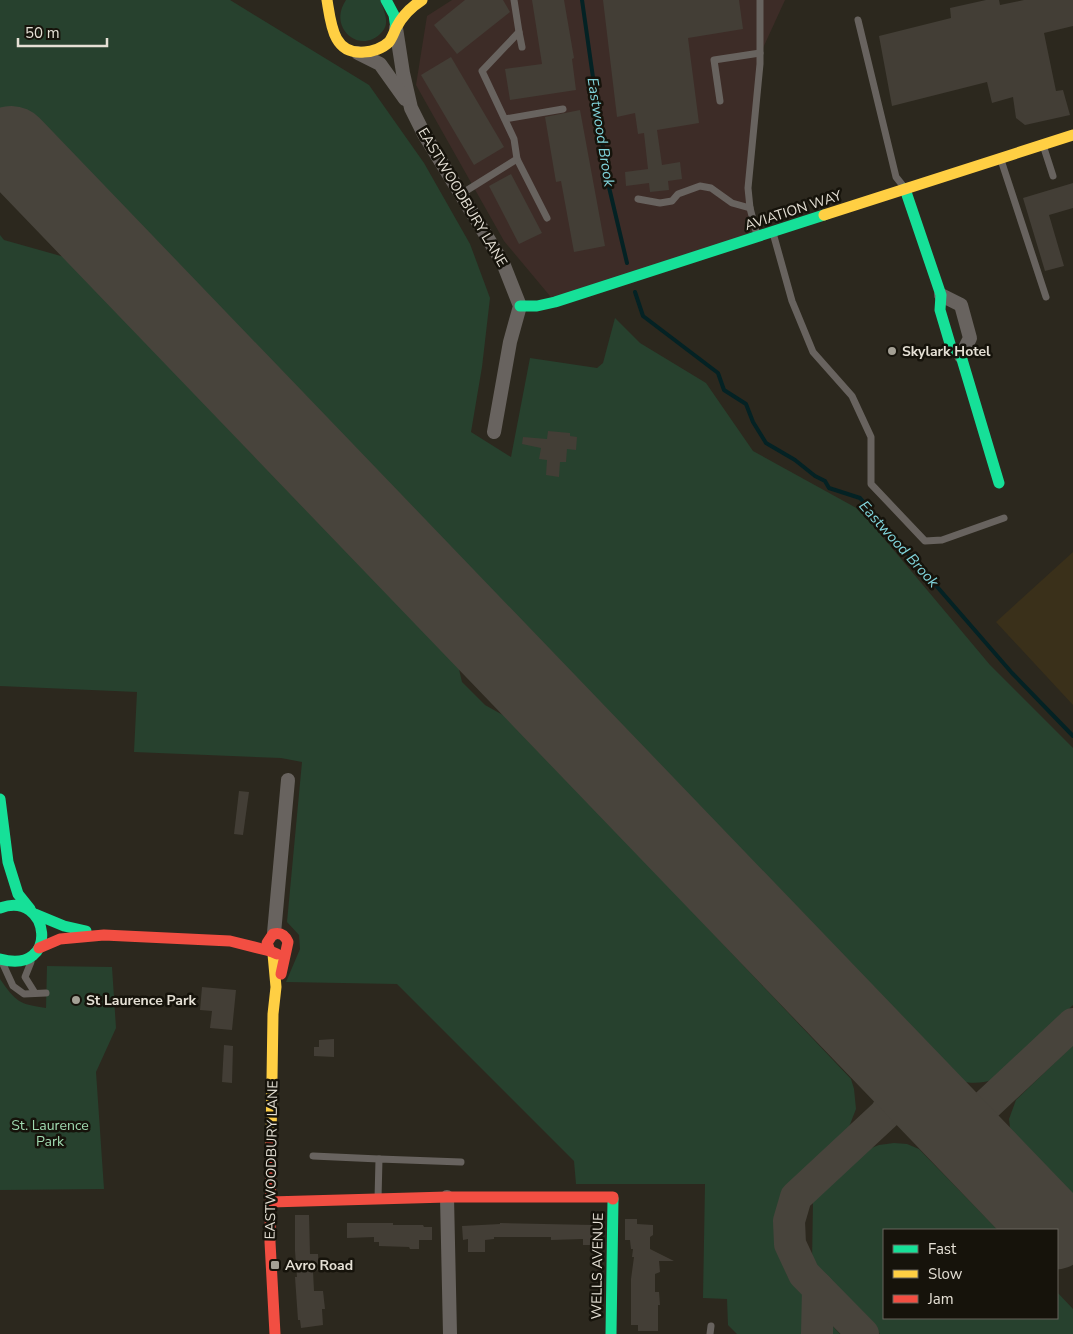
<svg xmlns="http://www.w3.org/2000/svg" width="1073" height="1334" viewBox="0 0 1073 1334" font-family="'Nunito Sans',sans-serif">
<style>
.built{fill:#3a301a}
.industrial{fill:#3d2c27}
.green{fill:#27412e}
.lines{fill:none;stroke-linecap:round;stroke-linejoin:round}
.stream{stroke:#042224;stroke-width:4}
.taxiway{stroke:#48443c;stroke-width:32}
.runway{stroke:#48443c;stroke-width:80}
.building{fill:#433e36}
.lane{stroke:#68635f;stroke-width:7}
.street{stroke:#68635f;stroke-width:14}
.fast{stroke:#16e098;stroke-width:11}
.slow{stroke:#ffcf43;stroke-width:11}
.jam{stroke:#f24e42;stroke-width:11}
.poi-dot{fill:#a4a095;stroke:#16130b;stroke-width:2}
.labels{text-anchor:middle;stroke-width:5;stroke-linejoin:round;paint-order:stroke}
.street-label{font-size:14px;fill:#e5e0d5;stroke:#16130b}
.poi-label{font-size:14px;font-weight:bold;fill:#e5e0d5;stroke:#16130b;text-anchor:start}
.park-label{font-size:14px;fill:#a0dab1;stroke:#16130b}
.water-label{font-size:15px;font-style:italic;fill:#81d5dc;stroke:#16130b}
</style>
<rect width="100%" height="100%" fill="#2c281e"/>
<polygon class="built" points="1073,552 1073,705 996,622"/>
<polygon class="industrial" points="452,0 785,0 763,48 746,197 754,239 555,302 504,241 416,85 427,16"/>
<g class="green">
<path d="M0,0H230L369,85L424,163L470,244L490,298L482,367L471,432L511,457L530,358L597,368L603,363L615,318L640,343L706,383L753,451L860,510L990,665L1073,748V1005L997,1078C978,1086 962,1083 944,1076L540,655L533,638L497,609L356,465L194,295L189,300L25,128L0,151Z"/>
<path d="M346,0H381C382,7 387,16 386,23C386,27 383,31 381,33C360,55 327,28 346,0Z"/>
<polygon points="0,235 4,240 75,260 147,336 144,340 254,456 259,451 458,665 462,682 485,705 510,719 851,1079 854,1089 856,1109 847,1132 788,1190 780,1202 774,1228 781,1260 788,1277 808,1301 811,1311 810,1334 737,1334 728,1325 727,1299 703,1298 705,1184 576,1184 574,1161 397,984 286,982 300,949 299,935 287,922 302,762 281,758 134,752 137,692 0,686"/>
<path d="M47,966L112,967L116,1028L96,1072L104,1189L0,1190V979C16,1002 19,1004 46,1008Z"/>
<polygon points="1073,1045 1073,1213 1017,1155 1012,1144 1009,1119 1016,1100"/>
<polygon points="894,1143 907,1144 919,1149 998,1230 884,1230 884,1318 1057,1318 1057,1292 1073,1309 1073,1334 880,1334 812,1263 813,1200 869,1149 879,1145"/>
<polygon points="822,1315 840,1334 821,1334"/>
</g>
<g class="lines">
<g class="stream">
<polyline points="582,0 608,183 627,263"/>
<polyline points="635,292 643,316 718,373 724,390 746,404 753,422 766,443 795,460 815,476 825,481 829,488 860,498 1012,673 1073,736"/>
</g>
<g class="taxiway">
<path d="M888,1109C897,1094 896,1082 893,1064"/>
<path d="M984,1158C974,1140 971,1131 980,1111L1073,1024"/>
<polyline points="817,1334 818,1288"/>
<path d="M863,1334L804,1274L790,1244L789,1221L796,1197L897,1103C917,1100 923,1103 940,1113"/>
</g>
<polyline class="runway" points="11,146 1053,1230"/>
</g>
<g class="building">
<polygon points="465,0 503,0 510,12 457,54 434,25"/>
<polygon points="532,0 564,0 574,58 572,59 576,90 510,100 505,69 542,64"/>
<polygon points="603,0 739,0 743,29 688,38 699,123 657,130 662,165 680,162 682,179 668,181 669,190 650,192 649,183 626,186 625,172 648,169 644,133 638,134 635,113 617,117"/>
<polygon points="986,0 999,0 1000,5 1024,0 1073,0 1073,26 1044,33 1056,91 1063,90 1070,115 1025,125 1016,118 1013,97 992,103 987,82 892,106 879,36 951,18 950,8"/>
<polygon points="451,57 504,147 474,165 421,75"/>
<polygon points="580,110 605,246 574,252 561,181 556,182 545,117"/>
<polygon points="511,174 542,233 519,244 489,186"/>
<polygon points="1073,183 1073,208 1049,215 1064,266 1045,271 1023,198"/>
<polygon points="548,431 570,433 570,436 577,437 576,450 567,449 566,462 560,462 559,477 546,475 547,460 539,459 541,448 522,444 523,437 547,439"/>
<polygon points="239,791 249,792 243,835 234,834"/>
<polygon points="202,987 236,990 232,1030 210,1028 212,1011 200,1010"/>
<polygon points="334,1039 334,1057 314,1056 314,1047 319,1047 319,1040"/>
<polygon points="224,1045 233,1046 232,1083 222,1082"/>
<polygon points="295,1215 309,1215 310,1254 318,1254 319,1270 313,1271 314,1291 323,1291 325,1309 322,1309 323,1325 301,1328 300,1320 298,1320 295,1277 297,1277 295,1251"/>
<polygon points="625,1219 637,1219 637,1224 653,1225 653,1235 650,1237 650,1249 674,1261 659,1261 660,1272 655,1274 655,1292 659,1292 660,1305 658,1305 658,1331 638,1331 638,1325 631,1325 631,1279 634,1257 632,1257 633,1249 631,1249 630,1240 625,1240"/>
<polygon points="347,1223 393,1223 393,1225 423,1225 424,1227 432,1227 432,1240 419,1240 419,1249 410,1249 409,1247 379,1246 379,1242 374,1242 374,1237 347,1238"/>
<polygon points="500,1223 593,1225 593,1245 583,1245 583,1239 551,1240 551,1237 494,1237 494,1239 485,1240 485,1252 468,1252 468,1239 463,1240 462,1226 500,1224"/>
</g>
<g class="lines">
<g class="lane">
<polyline points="514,0 519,32"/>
<polyline points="858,20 896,177 904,187"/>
<polyline points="720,101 714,60 760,53"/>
<polyline points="505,119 563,109"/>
<polyline points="1043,145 1053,176"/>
<polyline points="517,159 547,218"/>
<polyline points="1001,160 1046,297"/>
<polyline points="461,194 517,159 514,139 482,71 519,32 522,47"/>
<polyline points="638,199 660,203 672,201 678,194 700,186 711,188 732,203 750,208"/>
<polyline points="773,233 792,301 813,352 852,396 871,437 871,484 925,541 942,540 1004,518"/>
<polyline points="757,235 750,208 748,188 760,64 760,0"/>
<polyline points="2,962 13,986 24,994 46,993"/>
<polyline points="31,962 25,977 35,993"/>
<polyline points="313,1156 379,1159"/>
<polyline points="378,1199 379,1159 461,1162"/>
<polyline points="710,1334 711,1326"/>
</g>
<g class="street">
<polyline points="396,28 403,73 411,108 424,134 503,263 520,306 510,342 494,432"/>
<polyline points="358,53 380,64 405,99"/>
<polyline points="941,295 961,305 970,338 961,356"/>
<polyline points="274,933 288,780"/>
<polyline points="447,1197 450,1334"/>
</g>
<g class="fast">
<polyline points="386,0 394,15 396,28"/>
<polyline points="905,189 941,295 940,310 951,347 961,356 999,483"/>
<polyline points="520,306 537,306 555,302 824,215"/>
<polyline points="0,799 8,862 18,894 30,909"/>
<path d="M0,908C50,889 61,976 0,959"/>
<polyline points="35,914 64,926 86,931"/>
<polyline points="611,1334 613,1199"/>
</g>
<g class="slow">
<path d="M327,0C331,24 333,55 364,52C372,52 383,48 389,42C392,38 394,33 396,28C402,16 411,7 422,0"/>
<polyline points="824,215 1073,135"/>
<polyline points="271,1143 273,1014 276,987 273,954"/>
</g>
<g class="jam">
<polyline points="39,948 60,939 104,935 230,941 270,951"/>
<path d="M277,954L270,951L267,943L273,934C281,932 285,935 288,942L281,974"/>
<polyline points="271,1143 270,1242 275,1334"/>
<polyline points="270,1202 447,1197 613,1197 613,1199"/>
</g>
</g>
<g class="poi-dot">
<circle cx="892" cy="351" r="5"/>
<circle cx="76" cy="1000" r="5"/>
<rect x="270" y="1260" width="10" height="10" rx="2.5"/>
</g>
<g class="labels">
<g class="street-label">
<text transform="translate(463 197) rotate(59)" y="5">EASTWOODBURY LANE</text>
<text transform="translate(793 210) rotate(-18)" y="5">AVIATION WAY</text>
<text transform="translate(271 1160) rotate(-89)" y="5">EASTWOODBURY LANE</text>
<text transform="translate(597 1266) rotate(-89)" y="5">WELLS AVENUE</text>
</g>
<g class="poi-label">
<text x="902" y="356">Skylark Hotel</text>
<text x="86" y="1005">St Laurence Park</text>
<text x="285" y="1270">Avro Road</text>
</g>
<g class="park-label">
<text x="50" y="1130">St. Laurence<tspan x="50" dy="16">Park</tspan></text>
</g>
<g class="water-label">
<text transform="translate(601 132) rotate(81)" y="5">Eastwood Brook</text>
<text transform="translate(899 544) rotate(48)" y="5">Eastwood Brook</text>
</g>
</g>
<rect x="883" y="1229" width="175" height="90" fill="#16130b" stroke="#69655c"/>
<rect x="893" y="1245" width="25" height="8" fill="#16e098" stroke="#69655c"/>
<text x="928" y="1254" font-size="15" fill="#e5e0d5">Fast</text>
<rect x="893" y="1270" width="25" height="8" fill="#ffcf43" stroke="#69655c"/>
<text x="928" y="1279" font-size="15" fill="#e5e0d5">Slow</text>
<rect x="893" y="1295" width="25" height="8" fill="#f24e42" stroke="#69655c"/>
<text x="928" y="1304" font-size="15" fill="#e5e0d5">Jam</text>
<path d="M18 38v8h89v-8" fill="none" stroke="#e5e0d5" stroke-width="2.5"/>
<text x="25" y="38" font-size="15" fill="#e5e0d5" stroke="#16130b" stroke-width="4" paint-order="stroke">50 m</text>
</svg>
